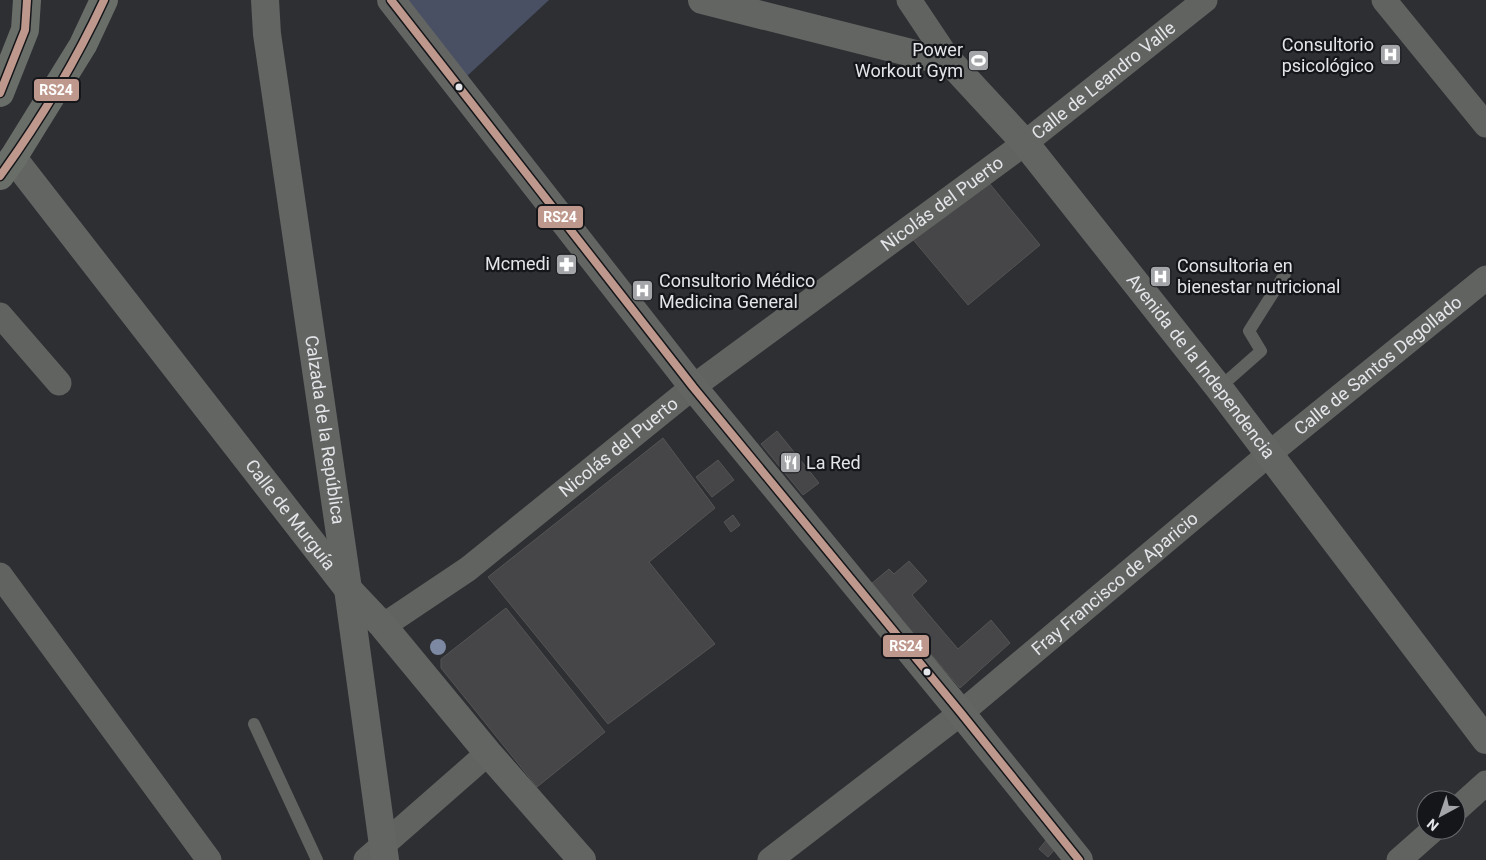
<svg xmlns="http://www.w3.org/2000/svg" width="1486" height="860" viewBox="0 0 1486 860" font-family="Roboto,sans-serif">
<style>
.green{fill:#495063}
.building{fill:#464648;stroke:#545454}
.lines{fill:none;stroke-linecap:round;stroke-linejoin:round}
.lane{stroke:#616360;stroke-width:12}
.street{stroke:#616360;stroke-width:25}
.secondary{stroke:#636563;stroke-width:28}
.primary{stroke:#6a6e69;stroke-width:28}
.bus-1-casing{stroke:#15161a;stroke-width:11}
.bus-1{stroke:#be988c;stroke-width:8}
.tree{fill:#7d88a2}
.bus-dot{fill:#e3e5e9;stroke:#15161a;stroke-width:2}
.labels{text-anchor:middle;stroke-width:4.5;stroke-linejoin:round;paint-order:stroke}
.poi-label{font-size:18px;fill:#e3e5e9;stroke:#15161a;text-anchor:end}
.street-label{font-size:18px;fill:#e3e5e9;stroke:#15161a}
.line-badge{stroke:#15161a;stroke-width:2}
.badge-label{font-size:14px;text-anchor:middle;font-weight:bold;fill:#fff}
</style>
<rect width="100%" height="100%" fill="#2d2f33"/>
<polygon class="green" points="403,0 549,0 466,77"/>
<g class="building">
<polygon points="985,178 1040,245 968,305 910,236"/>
<polygon points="777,431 819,483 803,495 761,444"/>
<polygon points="663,438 715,508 649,562 715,644 608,724 488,577"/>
<polygon points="718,460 734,480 712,497 696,477"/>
<polygon points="733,515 740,525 731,532 724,522"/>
<polygon points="909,561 927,581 912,595 958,649 991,620 1010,643 960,688 871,584 889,569 894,574"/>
<polygon points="506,608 605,732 537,787 441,668 441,659"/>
<polygon points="1048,838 1057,847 1048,857 1039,849"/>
</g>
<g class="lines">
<g class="lane">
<polyline points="1219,388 1261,351 1249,331 1285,274"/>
<polyline points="254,724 317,860"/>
</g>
<g class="street">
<polyline points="909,0 951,63"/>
<polyline points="1384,0 1486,125"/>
<polyline points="0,315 59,383"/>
<polyline points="0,575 209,860"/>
<path id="s1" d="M383,626L468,569L693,387L1025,143L1205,0"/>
<polyline points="1456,810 1486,783"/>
<polyline points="366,860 488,753"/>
<path id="s2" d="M770,860L961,713L1269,454L1486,278"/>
<polyline points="1399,860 1433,830"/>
</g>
<g class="secondary">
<path id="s3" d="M265,0L267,34L348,589L385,860"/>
<polyline points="391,0 693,387 961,713 1079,860"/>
<path id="s4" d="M702,0L951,63L1025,143L1219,388L1486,740"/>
<path id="s5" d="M13,158L348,589L383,626L488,753L582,860"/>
</g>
<g class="primary">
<polyline points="0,93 25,30 27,0"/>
<polyline points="0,176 13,158 83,45 104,0"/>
</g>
<defs>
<g id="bus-1">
<polyline points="391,0 693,387 961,713 1079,860"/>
<polyline points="0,93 25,30 27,0"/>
<path d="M0,176C39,122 76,61 104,0"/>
</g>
</defs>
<use href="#bus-1" class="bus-1-casing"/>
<use href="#bus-1" class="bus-1"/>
</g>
<circle class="tree" cx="438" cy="647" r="8"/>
<defs>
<symbol id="hospital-square" viewBox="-11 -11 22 22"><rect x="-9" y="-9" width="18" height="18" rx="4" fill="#a3a5a9" stroke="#15161a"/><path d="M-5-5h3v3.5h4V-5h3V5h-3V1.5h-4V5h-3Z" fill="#fff"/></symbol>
<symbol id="stadium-square" viewBox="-11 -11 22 22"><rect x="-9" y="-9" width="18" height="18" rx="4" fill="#a3a5a9" stroke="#15161a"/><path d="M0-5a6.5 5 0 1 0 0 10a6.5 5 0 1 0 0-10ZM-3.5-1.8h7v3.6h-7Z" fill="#fff"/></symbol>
<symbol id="pharmacy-square" viewBox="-11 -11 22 22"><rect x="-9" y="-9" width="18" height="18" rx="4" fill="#a3a5a9" stroke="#15161a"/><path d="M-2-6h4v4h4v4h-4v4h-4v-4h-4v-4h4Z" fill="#fff"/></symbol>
<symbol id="restaurant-square" viewBox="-11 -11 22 22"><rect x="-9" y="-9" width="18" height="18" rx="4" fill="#a3a5a9" stroke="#15161a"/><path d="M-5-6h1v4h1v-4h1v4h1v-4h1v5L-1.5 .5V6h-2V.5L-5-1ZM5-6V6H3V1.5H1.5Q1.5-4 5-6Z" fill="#fff"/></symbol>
</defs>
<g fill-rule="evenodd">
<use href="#hospital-square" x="1378" y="42" width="25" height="25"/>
<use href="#stadium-square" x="966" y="48" width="25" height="25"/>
<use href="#pharmacy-square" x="554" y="252" width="25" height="25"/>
<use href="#hospital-square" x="1148" y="264" width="25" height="25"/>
<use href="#hospital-square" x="630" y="278" width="25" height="25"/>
<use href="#restaurant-square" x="778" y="450" width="25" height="25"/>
</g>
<g class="bus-dot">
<circle cx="459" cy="87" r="4.5"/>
<circle cx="927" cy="672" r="4.5"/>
</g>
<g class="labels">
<g class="poi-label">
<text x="1374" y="51">Consultorio<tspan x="1374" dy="21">psicológico</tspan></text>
<text x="963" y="56">Power<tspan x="963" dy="21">Workout Gym</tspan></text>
<text x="550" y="270">Mcmedi</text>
<text x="1177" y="272" text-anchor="start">Consultoria en<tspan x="1177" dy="21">bienestar nutricional</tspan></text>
<text x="659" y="287" text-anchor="start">Consultorio Médico<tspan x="659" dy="21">Medicina General</tspan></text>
<text x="806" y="469" text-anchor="start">La Red</text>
</g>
<g class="street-label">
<text dy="6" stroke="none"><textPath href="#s1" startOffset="904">Calle de Leandro Valle</textPath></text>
<text dy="6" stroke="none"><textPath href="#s1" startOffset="701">Nicolás del Puerto</textPath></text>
<text dy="6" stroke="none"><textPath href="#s2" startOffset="784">Calle de Santos Degollado</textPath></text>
<text dy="6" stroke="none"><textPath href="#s4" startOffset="650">Avenida de la Independencia</textPath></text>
<text dy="6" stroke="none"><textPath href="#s3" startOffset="434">Calzada de la República</textPath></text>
<text dy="6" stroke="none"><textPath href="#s1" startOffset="296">Nicolás del Puerto</textPath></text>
<text dy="6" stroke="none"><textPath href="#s5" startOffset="452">Calle de Murguía</textPath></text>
<text dy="6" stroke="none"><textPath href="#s2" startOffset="442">Fray Francisco de Aparicio</textPath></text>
</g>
</g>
<g class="line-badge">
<rect x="33" y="78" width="47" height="24" rx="5" fill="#be988c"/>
<rect x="537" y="205" width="47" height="24" rx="5" fill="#be988c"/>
<rect x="882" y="634" width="48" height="24" rx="5" fill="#be988c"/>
</g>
<g class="badge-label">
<text x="56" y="95">RS24</text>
<text x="560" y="222">RS24</text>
<text x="906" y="651">RS24</text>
</g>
<g transform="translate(1441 815) rotate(220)"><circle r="24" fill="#15161a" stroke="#67696d"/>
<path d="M0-4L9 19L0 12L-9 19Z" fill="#a3a5a9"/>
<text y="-8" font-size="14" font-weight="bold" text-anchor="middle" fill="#e3e5e9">N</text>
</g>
</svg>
